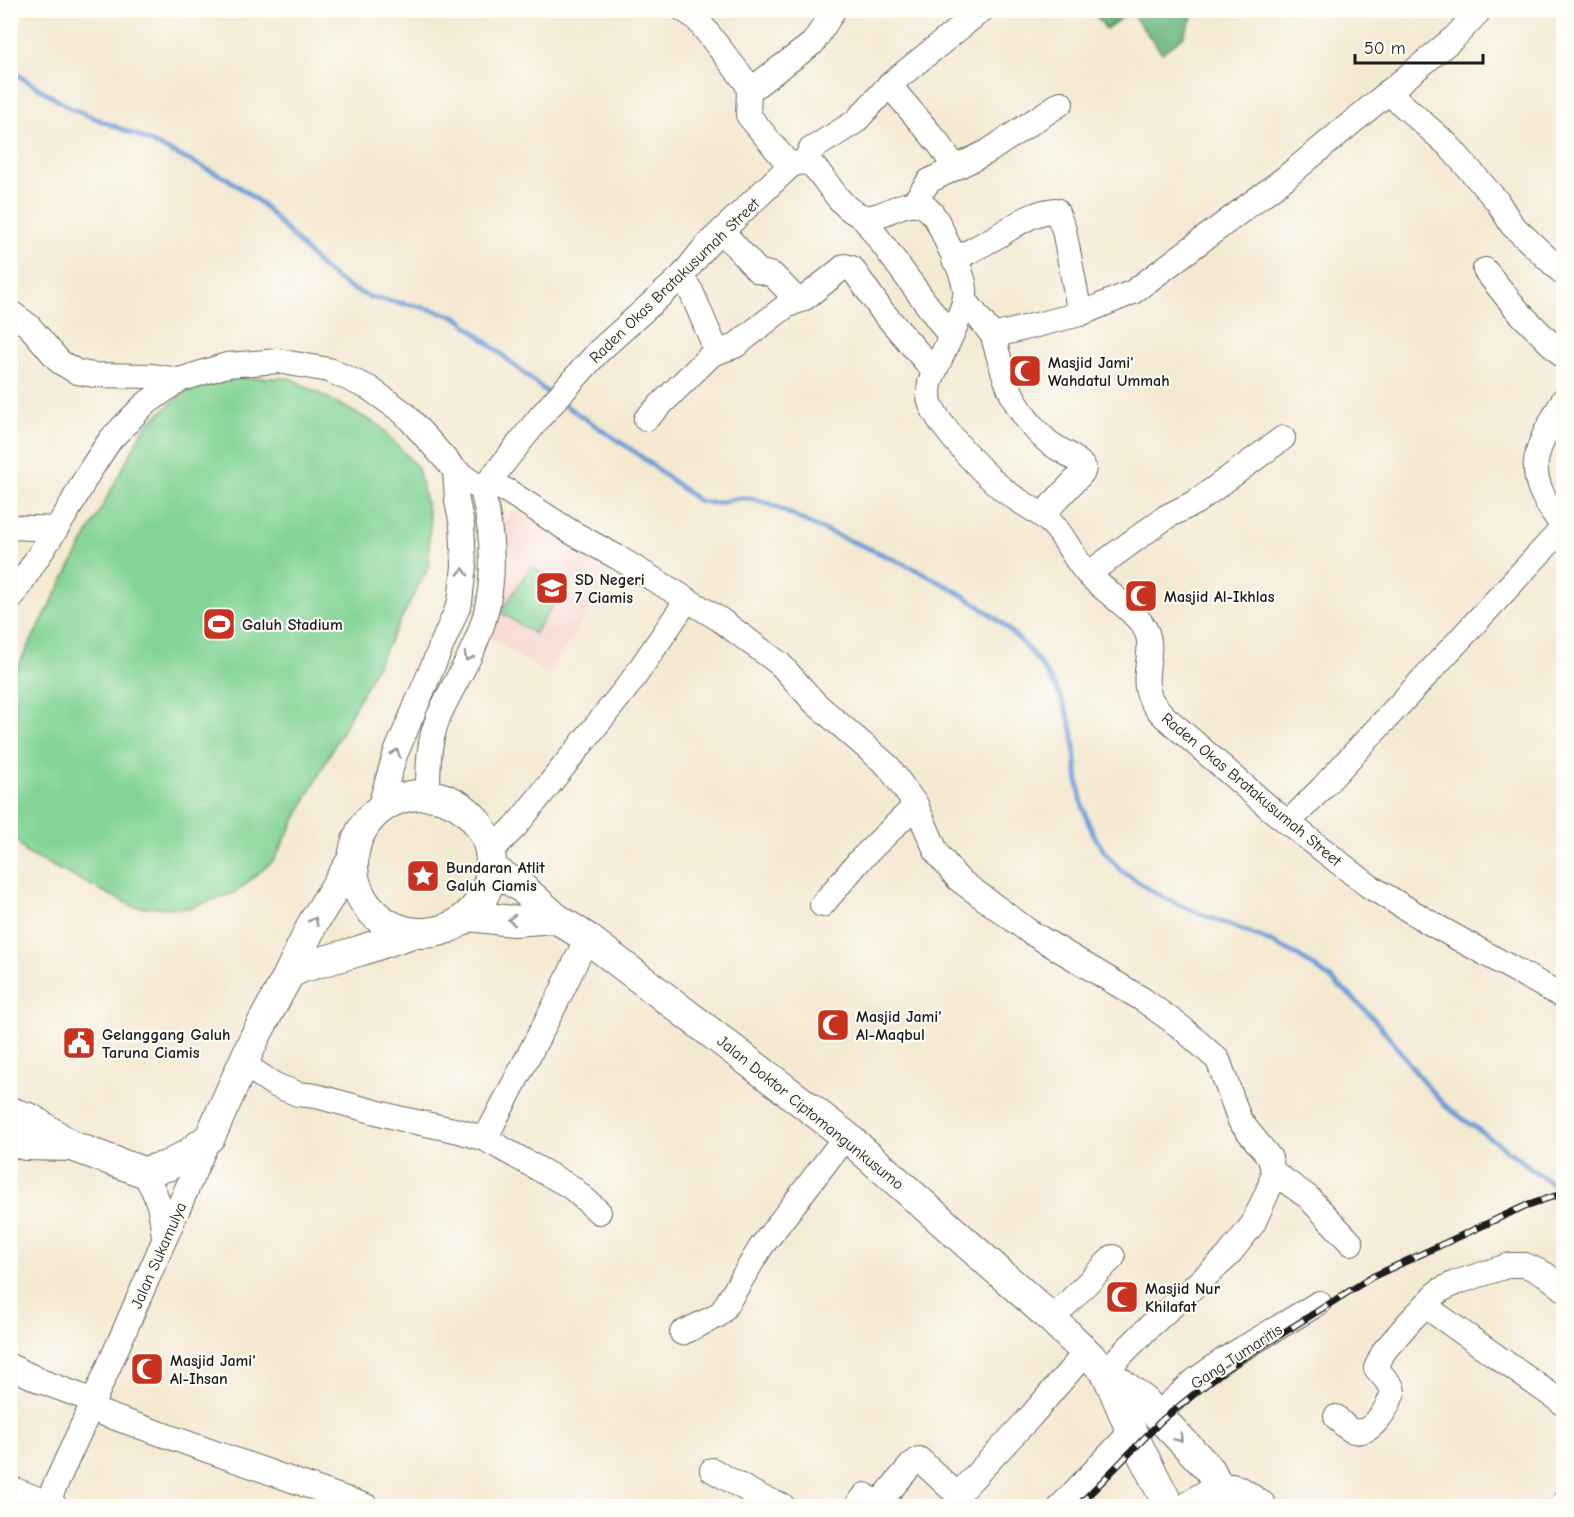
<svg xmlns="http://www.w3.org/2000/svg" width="1574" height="1517" viewBox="0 0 1574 1517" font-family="'Comic Neue',sans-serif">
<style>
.built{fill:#f7d0c9}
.green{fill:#82d394;stroke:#4f7858;stroke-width:1.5}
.forest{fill:#69b57e;stroke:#42684d;stroke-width:1.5}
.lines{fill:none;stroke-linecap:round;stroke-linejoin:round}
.stream{stroke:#6b9dd6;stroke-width:5}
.minor-casing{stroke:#68645b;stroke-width:26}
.major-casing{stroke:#68645b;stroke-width:32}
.minor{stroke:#fff;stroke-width:24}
.major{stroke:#fff;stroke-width:30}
.rail-casing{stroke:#1c1c1c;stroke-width:7}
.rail{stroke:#fdfcf7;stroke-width:4.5;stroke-dasharray:14;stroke-linecap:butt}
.oneway{stroke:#999}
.labels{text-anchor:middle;stroke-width:4.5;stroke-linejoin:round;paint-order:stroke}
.street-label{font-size:16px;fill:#1c1c1c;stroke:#fdfcf7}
.poi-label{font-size:16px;font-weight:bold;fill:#1c1c1c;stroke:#fdfcf7;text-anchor:start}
</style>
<rect width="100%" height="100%" fill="#fdfcf7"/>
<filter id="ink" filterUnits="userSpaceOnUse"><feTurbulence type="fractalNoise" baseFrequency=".0167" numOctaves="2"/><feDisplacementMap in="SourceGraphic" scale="12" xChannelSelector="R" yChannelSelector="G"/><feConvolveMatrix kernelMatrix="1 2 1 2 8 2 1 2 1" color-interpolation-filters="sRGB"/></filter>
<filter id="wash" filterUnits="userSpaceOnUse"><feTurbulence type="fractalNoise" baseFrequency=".008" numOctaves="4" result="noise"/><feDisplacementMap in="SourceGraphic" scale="24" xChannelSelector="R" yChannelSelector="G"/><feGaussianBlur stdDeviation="1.35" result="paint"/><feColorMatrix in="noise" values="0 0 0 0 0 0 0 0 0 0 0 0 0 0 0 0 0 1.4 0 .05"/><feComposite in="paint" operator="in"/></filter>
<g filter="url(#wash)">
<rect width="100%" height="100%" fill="#f4e9d1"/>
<polygon class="built" points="514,509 613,574 548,675 486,635 498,534"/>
<g class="green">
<polygon points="237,378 290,378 379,425 418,468 430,520 428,568 274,860 236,892 190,908 134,907 26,853 11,832 11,679 145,426 188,389"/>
<polygon points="531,566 564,588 534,634 501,612"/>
</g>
<polygon class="forest" points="1092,11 1183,11 1192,18 1183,37 1162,53 1130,12 1106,29"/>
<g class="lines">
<g class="stream">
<polyline points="10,70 70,108 136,135 228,179 262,204 323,269 348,287 369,297 422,307 457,317 550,395"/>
<path d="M560,402L635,452L697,500C724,509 729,494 754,499C776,504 798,519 819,528C912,566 1023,607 1065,707C1077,734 1074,765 1080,794C1085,821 1098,847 1117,866C1123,873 1133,878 1141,884C1189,916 1247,926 1296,955C1323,971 1348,992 1370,1015C1397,1043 1416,1078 1445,1105C1457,1116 1471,1124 1483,1133C1511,1153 1538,1172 1564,1194"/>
</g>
</g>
</g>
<g filter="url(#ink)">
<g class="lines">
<defs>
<g id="minor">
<polyline points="684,10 696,18 746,82 749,91 748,115 790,166"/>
<polyline points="889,85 940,145 955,168"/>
<polyline points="749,91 813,43 832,13"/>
<polyline points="1388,92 1448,145 1497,201 1512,225 1564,274"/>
<polyline points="805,162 810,150 855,122 889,85 982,10"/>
<polyline points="913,204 929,181 987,152 1061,103"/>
<polyline points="862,216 950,336"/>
<polyline points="722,231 758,271 773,275 798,301"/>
<path d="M954,260C968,252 982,245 996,237C1016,225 1032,212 1056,210L1064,230L1080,314"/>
<polyline points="1485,270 1518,311 1564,357"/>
<polyline points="681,277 691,291 717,352"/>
<polyline points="965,300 993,336 1080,314 1133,292 1285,178 1455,37 1480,10"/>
<polyline points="10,312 29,326 60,362 77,372 94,375 153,376 179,380"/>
<path d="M993,336C1004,378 1013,411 1047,441C1059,451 1075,455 1084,468L1083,472L1042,515"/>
<polyline points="646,419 712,354 735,346 786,306 805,298 845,266 852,268 882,311 934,371"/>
<polyline points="489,482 509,492 571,532 617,557 719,619 780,664 815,703 888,766 916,805 937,853 958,879 1030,932 1142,999 1182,1028 1218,1060 1240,1121 1270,1158 1273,1172 1270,1186 1253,1224 1227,1257 1151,1325 1105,1371"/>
<path d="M482,490L540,417L599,351L681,277L706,246L790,166C799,162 803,161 812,165C828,180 838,206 859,215C880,224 900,198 921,205C934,210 940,226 945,238C952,254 963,271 965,289C968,310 938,359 930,383C929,391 928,398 931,405C941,429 988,479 1009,494C1023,504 1038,511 1051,523C1066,537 1073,559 1088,574C1105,592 1128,605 1142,624C1159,646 1140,672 1149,695C1152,704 1159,711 1165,717L1272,810L1369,886L1432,924L1564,997"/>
<polyline points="10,527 56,529"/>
<polyline points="1088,574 1166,517 1196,502 1283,438"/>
<path d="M10,600L67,512L89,472L110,440L144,405L179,380L227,365L278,361L329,370L369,388L404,413L455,470L482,490C495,540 497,591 477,639C467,666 449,691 438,718C428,743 428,769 428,795"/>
<polyline points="379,809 395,755 460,602 464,566 462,525 457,501 455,470"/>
<path d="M1288,823L1323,787L1562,529V525C1521,471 1533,454 1564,399"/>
<polyline points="491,851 516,826 631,682 687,600"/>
<polyline points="822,905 860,860 916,805"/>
<polyline points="243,1064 275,1085 298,1094 316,1096 402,1119 459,1131 485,1139 571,1187 599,1212"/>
<polyline points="485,1139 557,1001 587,938"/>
<path d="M143,1172C159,1197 161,1209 164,1237"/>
<polyline points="1273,1172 1308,1197 1351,1243"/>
<polyline points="1425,1306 1564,1404"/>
<polyline points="1052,1319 1113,1257"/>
<polyline points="682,1333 717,1316 723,1310 761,1247 846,1136"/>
<polyline points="10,1366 43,1382 94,1401"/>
<polyline points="90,1409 366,1506"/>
<polyline points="1157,1415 1194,1381 1225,1359 1319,1303"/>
<path d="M1336,1417C1340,1421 1345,1427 1351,1430C1371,1439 1388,1407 1393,1392L1392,1387L1376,1368L1384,1351L1410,1321L1439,1291L1455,1283L1510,1265H1525L1545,1274L1564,1289"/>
<polyline points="712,1470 760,1497 783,1506"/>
<polyline points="10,1488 55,1506"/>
<polyline points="47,1503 90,1409 209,1138"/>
<polyline points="857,1506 865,1495 875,1503 879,1503 912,1464 919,1459 950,1488 955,1491 961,1491 1031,1416 1086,1352"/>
<polyline points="1061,1506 1132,1431"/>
<polyline points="1562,1506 1564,1503"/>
</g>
<g id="major">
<circle cx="422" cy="864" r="69"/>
<polyline points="492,869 521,887 556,918 587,938 846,1136 1052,1319 1105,1371 1144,1401 1210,1470 1220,1490"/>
<polyline points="469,916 513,921 556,918"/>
<polyline points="289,974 300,968 359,951 412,933"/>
<polyline points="10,1112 31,1119 72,1146 143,1172 167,1166 187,1155 210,1137 255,1037 289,974 313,923 353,859"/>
<polyline points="10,1140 25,1145 72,1146"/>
<polyline points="1107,1374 1137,1444 1169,1506"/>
<path d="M1190,1506C1201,1498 1217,1487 1231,1489C1240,1490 1253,1501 1261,1506"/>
</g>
</defs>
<use href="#minor" class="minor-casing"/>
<use href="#major" class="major-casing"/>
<use href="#minor" class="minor"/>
<use href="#major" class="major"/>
<defs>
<polyline id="rail" points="1078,1506 1162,1420 1224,1370 1372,1277 1525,1206 1564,1193"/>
</defs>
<use href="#rail" class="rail-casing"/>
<use href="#rail" class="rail"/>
</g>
<defs><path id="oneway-chevron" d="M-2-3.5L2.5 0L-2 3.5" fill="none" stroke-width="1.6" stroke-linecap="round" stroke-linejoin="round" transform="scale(1.5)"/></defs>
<g class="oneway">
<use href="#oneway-chevron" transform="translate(463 572) rotate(-86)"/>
<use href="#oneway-chevron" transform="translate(468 657) rotate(118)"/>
<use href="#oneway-chevron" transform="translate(396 753) rotate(-71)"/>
<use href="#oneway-chevron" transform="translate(512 920) rotate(-179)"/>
<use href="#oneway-chevron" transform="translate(314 921) rotate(-63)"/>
<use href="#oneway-chevron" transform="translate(1179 1438) rotate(47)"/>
</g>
</g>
<defs>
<symbol id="mosque-square" viewBox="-11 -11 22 22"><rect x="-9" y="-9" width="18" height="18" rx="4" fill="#c8321e" stroke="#fdfcf7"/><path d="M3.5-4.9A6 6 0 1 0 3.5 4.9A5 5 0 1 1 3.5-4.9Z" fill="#fff"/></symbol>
<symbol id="school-square" viewBox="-11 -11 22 22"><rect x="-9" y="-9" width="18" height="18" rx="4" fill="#c8321e" stroke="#fdfcf7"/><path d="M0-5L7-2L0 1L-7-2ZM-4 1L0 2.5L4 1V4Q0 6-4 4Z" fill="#fff"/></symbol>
<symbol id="stadium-square" viewBox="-11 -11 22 22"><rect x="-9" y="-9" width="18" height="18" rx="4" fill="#c8321e" stroke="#fdfcf7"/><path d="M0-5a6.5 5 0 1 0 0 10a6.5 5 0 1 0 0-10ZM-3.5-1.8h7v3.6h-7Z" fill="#fff"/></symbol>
<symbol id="sight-square" viewBox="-11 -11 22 22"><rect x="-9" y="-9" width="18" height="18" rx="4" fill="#c8321e" stroke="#fdfcf7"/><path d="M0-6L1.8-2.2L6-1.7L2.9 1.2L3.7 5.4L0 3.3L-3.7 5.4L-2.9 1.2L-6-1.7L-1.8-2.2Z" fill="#fff"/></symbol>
<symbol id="civic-square" viewBox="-11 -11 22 22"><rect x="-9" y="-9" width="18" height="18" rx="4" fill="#c8321e" stroke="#fdfcf7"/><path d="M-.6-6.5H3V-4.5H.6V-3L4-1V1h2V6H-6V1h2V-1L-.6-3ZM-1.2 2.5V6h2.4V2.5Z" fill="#fff"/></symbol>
</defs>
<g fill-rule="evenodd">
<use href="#mosque-square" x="1006" y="352" width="38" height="38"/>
<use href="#school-square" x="533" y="569" width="38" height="38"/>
<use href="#mosque-square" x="1122" y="577" width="38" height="38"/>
<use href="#stadium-square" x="200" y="605" width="38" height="38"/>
<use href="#sight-square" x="404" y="857" width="38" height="38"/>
<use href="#mosque-square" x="814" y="1006" width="38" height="38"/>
<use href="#civic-square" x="60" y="1024" width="38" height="38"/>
<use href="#mosque-square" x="1103" y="1278" width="38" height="38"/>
<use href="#mosque-square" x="128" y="1350" width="38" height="38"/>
</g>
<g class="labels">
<g class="street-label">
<text transform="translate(674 280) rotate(-44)" y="6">Raden Okas Bratakusumah Street</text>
<text transform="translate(1252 789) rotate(40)" y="6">Raden Okas Bratakusumah Street</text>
<text transform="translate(811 1112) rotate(39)" y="6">Jalan Doktor Ciptomangunkusumo</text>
<text transform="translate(158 1255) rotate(-66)" y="6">Jalan Sukamulya</text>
<text transform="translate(1236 1356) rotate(-33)" y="6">Gang Tumaritis</text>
</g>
<g class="poi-label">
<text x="1048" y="368">Masjid Jami'<tspan x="1048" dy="18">Wahdatul Ummah</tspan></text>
<text x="575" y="585">SD Negeri<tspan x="575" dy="18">7 Ciamis</tspan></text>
<text x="1164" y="602">Masjid Al-Ikhlas</text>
<text x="242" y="630">Galuh Stadium</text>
<text x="446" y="873">Bundaran Atlit<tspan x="446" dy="18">Galuh Ciamis</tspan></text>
<text x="856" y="1022">Masjid Jami'<tspan x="856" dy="18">Al-Maqbul</tspan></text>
<text x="102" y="1040">Gelanggang Galuh<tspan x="102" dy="18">Taruna Ciamis</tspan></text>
<text x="1145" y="1294">Masjid Nur<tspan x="1145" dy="18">Khilafat</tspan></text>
<text x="170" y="1366">Masjid Jami'<tspan x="170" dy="18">Al-Ihsan</tspan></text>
</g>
</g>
<rect width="1574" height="1517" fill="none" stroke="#fdfcf7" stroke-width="36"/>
<path d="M1355 54v9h128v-9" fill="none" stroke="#1c1c1c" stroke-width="3"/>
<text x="1364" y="54" font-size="18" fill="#1c1c1c" stroke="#fdfcf7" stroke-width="4.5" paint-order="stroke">50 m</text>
</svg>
